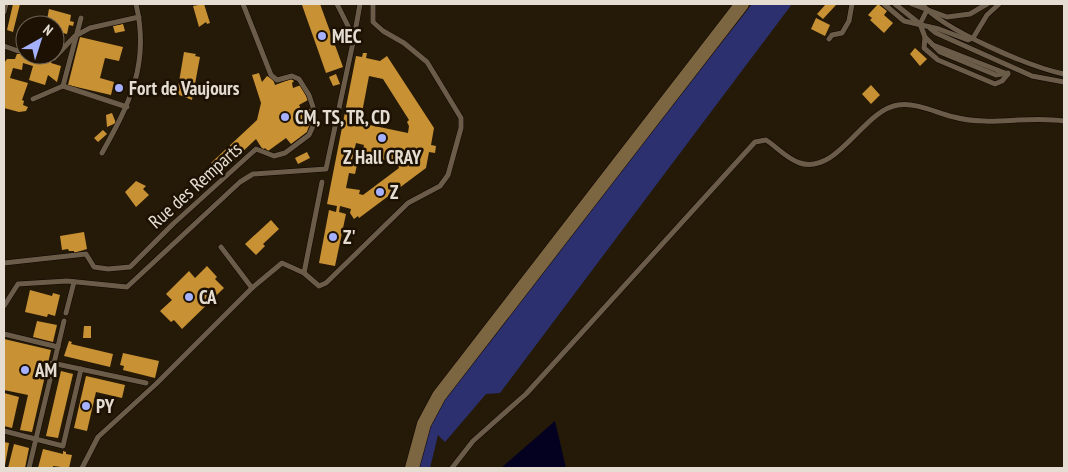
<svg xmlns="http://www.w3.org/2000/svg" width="1068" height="472" viewBox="0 0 1068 472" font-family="'PT Sans Narrow',sans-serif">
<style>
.green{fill:#2c306f}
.water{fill:#030020}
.building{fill:#c89134;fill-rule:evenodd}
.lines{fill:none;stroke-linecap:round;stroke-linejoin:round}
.lane-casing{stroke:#0e0500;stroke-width:6}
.secondary-casing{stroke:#0e0500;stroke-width:15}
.lane{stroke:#6a5c48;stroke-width:5}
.secondary{stroke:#7c6541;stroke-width:14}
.poi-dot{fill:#a5b1fc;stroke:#1c1102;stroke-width:2}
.labels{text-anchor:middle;stroke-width:5;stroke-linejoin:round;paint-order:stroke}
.poi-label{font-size:19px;font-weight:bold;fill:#e5ddd2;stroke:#1c1102;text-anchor:start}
.street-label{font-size:19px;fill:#e5ddd2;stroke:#1c1102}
</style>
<rect width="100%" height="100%" fill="#251a08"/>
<polygon class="green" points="752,4 792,4 500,393 486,394 445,442 438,435 430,468 418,468 423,442 443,398"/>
<polygon class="water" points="555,421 566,468 501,468"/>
<g class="building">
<polygon points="13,4 20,4 13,32 7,30"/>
<polygon points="204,4 210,23 207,24 206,22 199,27 193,6"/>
<polygon points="305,4 320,4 343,67 326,73 302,5"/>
<polygon points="826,4 836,5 823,19 817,14"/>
<polygon points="878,4 887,11 884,15 893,23 884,33 870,20 872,18 868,15"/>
<polygon points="49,9 71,15 70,21 74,22 73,26 69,25 67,34 55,31 55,25 46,25"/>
<polygon points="816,18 830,25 825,36 811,29"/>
<polygon points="123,24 125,31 115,33 113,26"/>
<polygon points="80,37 123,47 119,61 105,58 100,78 114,82 111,95 68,85"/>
<polygon points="25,45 25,55 53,55 51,63 61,66 57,82 48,75 45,85 29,80 33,66 23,63 22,70 13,68 10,78 28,83 22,100 24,101 23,105 28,107 26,111 19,112 4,108 4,63 7,59 15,59 18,51"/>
<polygon points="915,48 927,59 920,66 910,54"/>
<polygon points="184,52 196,54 195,56 200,57 192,100 177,94"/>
<path d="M363,53H367L366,58L380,61L387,56L434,128L431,145L436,146L435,153L429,152L426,168L359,218L358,216L354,219L350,213L351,209L340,206L339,212L346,214L335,266L319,263L329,210L336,212L337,206L327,204L356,56L362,57ZM369,76L383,79L409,120L407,122L409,126L408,133L360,123ZM356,143L364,145L362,155L394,162L396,151L403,153L401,162L398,165L399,168L363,195L359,194L360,190L346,188L349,173L355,174L357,165L351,164Z"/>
<polygon points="259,73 262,82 267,76 273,79 275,85 291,79 294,81 292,83 293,88 301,85 308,100 299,105 301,109 311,109 310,123 307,132 291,144 286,138 268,151 265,148 263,150 256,139 238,156 234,152 231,154 235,159 213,180 207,174 215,167 211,163 257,120 261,103 252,75"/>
<polygon points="336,74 340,84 333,86 329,77"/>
<polygon points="871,85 880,95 871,104 862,94"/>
<polygon points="112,113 116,123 107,127 106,115"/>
<polygon points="103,130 107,134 98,142 94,138"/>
<polygon points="307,152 310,158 298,164 295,158"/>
<polygon points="136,181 146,186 143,189 149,195 136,207 125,192"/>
<polygon points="271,220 279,229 263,244 265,246 256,255 245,244"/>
<polygon points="84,232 87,249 74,253 74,251 69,251 68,249 62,250 60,236"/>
<polygon points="207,266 217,277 215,279 224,288 182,329 174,320 171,322 160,311 172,300 166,294 189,271 195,278"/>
<polygon points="30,290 52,296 53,293 60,295 55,316 48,314 47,317 25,312"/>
<polygon points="37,321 57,325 53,342 33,337"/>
<polygon points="84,326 91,326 91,338 83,338"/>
<polygon points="4,339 51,350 32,432 20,430 28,395 4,390"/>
<polygon points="69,341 72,342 71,344 113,354 110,367 64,356"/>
<polygon points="123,353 159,361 155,378 123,370 124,366 120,365"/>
<polygon points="61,371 73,374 58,438 46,436"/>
<polygon points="86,376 125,385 122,398 96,392 87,431 74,428"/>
<polygon points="4,393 19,397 12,428 4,426"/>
<polygon points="4,442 9,443 5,465 4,464"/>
<polygon points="14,444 29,448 25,468 8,468"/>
<polygon points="43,449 63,454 63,451 66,452 66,454 72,455 69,468 53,466 53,468 38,468"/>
</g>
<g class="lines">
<defs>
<g id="lane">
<polyline points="884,4 904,21 939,29 968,40 973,38 987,15 999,4"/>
<polyline points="895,4 920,24 925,37 940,52 996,75 1008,73"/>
<polyline points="912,4 947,17 970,14 987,4"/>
<path d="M922,4C943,30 1030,67 1064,74"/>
<polyline points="4,12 6,4"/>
<polyline points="81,18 63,86 127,107"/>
<polyline points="920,24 927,10"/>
<polyline points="930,28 936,33 1032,76 1064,82"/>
<polyline points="925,37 924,48 938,60 995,84 1002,81 1008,74"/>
<polyline points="354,38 360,4"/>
<polyline points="829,39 832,35 842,33 849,21 852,4"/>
<polyline points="933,45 1005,73"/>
<polyline points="4,46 18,51"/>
<polyline points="54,58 75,36 90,28 139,17"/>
<polyline points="33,99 63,86"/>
<path d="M102,153C130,103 150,63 136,4"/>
<polyline points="221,247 252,288"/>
<polyline points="4,263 86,254 94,267 108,269 130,267 173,224 256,149 274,156 285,153 309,135 314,124 314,110 309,95 299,79 292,76 277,80 271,75 243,4"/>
<polyline points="304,273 322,182"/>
<polyline points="4,306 18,284 67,281 127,287 240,182 253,174 326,169 354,38 337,4"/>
<polyline points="66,313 74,282"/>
<polyline points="4,334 58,347"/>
<polyline points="52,363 146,383"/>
<polyline points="4,431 63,446 81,369"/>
<polyline points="29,468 64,321"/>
<polyline points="82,468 98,437 156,384 252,288 282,263 304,273 319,286 326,283 408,203 440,186 448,175 461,128 461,118 427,62 404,43 383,31 373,22 373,4"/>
<path d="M452,468L473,441L526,394L755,142L766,140C777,147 787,159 800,163C838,175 863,110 898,105C916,102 937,113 954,117C990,127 1028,115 1064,121"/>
</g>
<polyline id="secondary" points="412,468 424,424 439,396 742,4"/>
</defs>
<use href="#lane" class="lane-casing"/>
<use href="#secondary" class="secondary-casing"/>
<use href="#lane" class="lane"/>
<use href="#secondary" class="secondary"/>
</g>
<g class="poi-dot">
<circle cx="322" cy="36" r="5"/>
<circle cx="119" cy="88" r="5"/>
<circle cx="285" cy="117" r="5"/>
<circle cx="382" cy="138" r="5"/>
<circle cx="380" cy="192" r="5"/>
<circle cx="333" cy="237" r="5"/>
<circle cx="189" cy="297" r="5"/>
<circle cx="25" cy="370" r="5"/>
<circle cx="86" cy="406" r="5"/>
</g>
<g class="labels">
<g class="poi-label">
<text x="332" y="43">MEC</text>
<text x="129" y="95">Fort de Vaujours</text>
<text x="295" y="124">CM, TS, TR, CD</text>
<text x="382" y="164" text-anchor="middle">Z Hall CRAY</text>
<text x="390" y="199">Z</text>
<text x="343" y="244">Z'</text>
<text x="199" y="304">CA</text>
<text x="35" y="377">AM</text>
<text x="96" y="413">PY</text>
</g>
<g class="street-label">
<text transform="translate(195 185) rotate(-42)" y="7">Rue des Remparts</text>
</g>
</g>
<rect width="1068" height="472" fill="none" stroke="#e5ddd2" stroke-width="10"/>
<g transform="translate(40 40) rotate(39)"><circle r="24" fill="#1c1102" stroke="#6c6355"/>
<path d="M0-4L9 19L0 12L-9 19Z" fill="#a5b1fc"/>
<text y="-8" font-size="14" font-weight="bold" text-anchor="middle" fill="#e5ddd2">N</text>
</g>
</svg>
